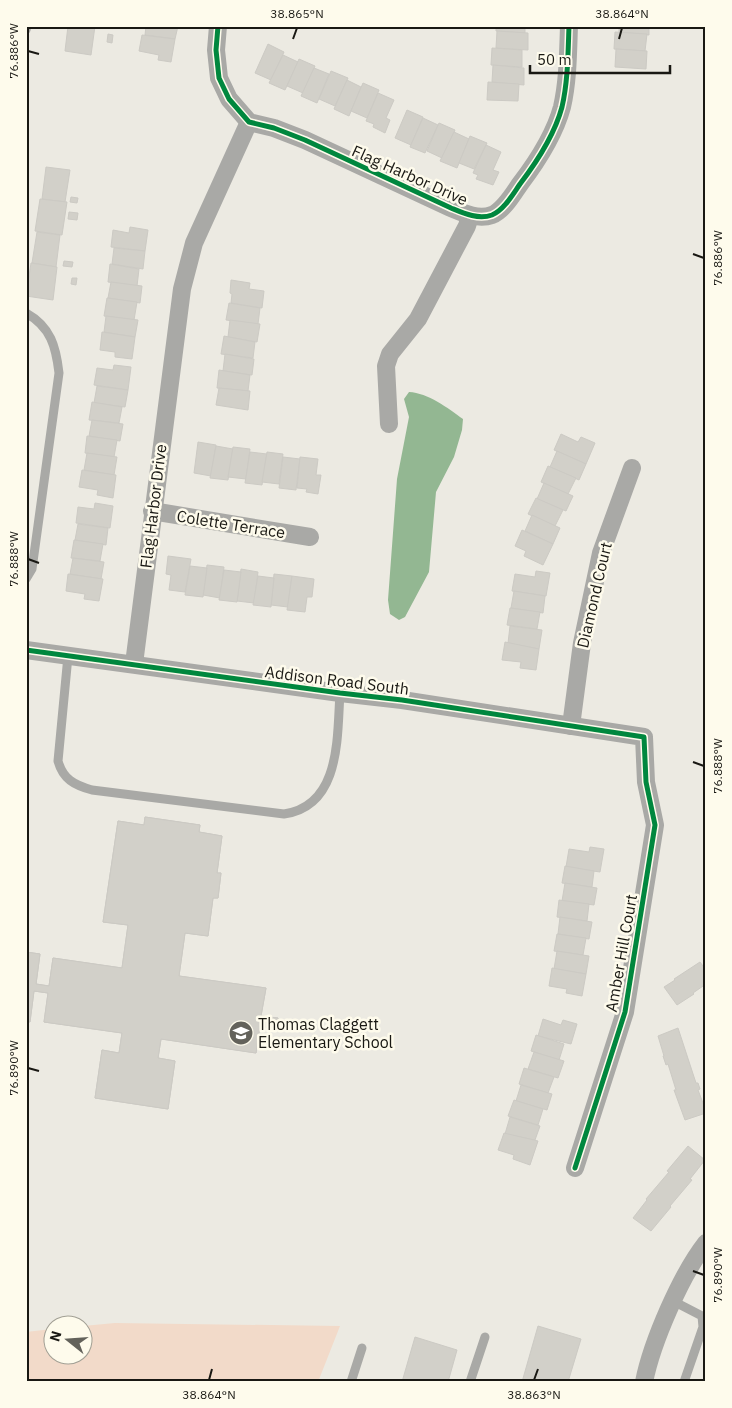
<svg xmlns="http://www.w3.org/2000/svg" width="732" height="1408" viewBox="0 0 732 1408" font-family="'IBM Plex Sans',sans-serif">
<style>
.green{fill:#f2dac9}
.water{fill:#93b792}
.building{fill:#d2d0c9;stroke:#cccac4;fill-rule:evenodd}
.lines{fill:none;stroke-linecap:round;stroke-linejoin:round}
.service{stroke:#a9a9a6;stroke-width:9}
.minor{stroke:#a9a9a6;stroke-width:18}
.cycleway-casing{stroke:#fefbec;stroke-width:8}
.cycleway{stroke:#00873e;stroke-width:5}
.ticks{fill:none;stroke:#191813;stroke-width:2}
.labels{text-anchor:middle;stroke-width:5;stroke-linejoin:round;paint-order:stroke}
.street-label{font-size:16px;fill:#191813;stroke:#fefbec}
.poi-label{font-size:16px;fill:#191813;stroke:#fefbec;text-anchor:start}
.neatline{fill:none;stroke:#191813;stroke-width:2}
.ticks-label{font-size:12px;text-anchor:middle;fill:#191813}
</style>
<rect width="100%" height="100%" fill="#eceae2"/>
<polygon class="green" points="115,1323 340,1326 318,1382 26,1382 26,1332 52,1329 52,1356 82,1356 83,1326"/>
<path class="water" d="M409,392C428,393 448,408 463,419L462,430L454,457L436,492L429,572L405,617L399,620L390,614L388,600L397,479L409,417L404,399Z"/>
<g class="building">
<polygon points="68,26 95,26 91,55 65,51"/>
<polygon points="146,26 178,26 175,39 145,35"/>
<polygon points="496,26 525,26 525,33 496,31"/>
<polygon points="619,26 649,26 649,35 619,32"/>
<polygon points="497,31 528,33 528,50 496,48"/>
<polygon points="615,32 647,34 645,51 614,49"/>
<polygon points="108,34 113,35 112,43 107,42"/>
<polygon points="142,35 175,39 171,62 158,60 159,55 139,51"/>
<polygon points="268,44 284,52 271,80 255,73"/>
<polygon points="492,48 522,50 522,67 491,65"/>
<polygon points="616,49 647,51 646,69 615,67"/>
<polygon points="283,55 298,62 285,90 269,83"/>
<polygon points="299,59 315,66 303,93 287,86"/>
<polygon points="493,65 524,68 524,85 492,82"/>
<polygon points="314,68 329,74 317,103 301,96"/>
<polygon points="331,71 348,78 335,106 319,99"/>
<polygon points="347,80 361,87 349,116 334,109"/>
<polygon points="488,82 519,84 518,101 487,100"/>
<polygon points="363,83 379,90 367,118 351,111"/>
<polygon points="378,93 394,100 386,118 390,120 385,133 373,127 374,124 366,121"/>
<polygon points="407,110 423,117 411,145 395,138"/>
<polygon points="423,118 438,125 425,153 410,147"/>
<polygon points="439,123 455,130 442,158 427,151"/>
<polygon points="454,132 469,139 457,168 440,161"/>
<polygon points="470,136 487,143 474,169 459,163"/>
<polygon points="486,145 501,152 493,170 499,172 493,185 476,179 478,175 473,173"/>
<polygon points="46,167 70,170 65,202 42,199"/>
<polygon points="71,197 78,198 77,203 70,202"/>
<polygon points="40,199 67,202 62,235 35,231"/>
<polygon points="69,212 78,213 77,220 68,219"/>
<polygon points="130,227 148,230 145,251 111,247 113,230 129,233"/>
<polygon points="37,232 60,235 56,267 32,263"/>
<polygon points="114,248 145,251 143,269 112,264"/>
<polygon points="64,261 73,262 72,267 63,266"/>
<polygon points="31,263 57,267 53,300 26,296"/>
<polygon points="110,264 139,269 137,286 108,282"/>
<polygon points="72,278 77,278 76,285 71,284"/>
<polygon points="231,280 250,283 249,289 264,291 262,308 231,303 232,294 230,293"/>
<polygon points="111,282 142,286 140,303 108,298"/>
<polygon points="107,298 137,302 134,320 104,316"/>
<polygon points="229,303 260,308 258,324 226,320"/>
<polygon points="106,316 138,320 135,337 104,332"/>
<polygon points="230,320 260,324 257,342 228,337"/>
<polygon points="102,332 135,337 132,359 115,357 115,352 100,350"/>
<polygon points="224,336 255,342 253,358 221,354"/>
<polygon points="225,354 254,359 252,375 223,371"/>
<polygon points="114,365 131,367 128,390 94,385 97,368 113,370"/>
<polygon points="219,370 250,375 248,391 217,388"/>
<polygon points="97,386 128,390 125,407 94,403"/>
<polygon points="219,388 250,391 248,410 216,405"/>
<polygon points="92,402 122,407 119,423 89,420"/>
<polygon points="92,420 123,424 120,441 89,436"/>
<polygon points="561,434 578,442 581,437 595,443 586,464 554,450"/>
<polygon points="87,436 117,440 114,457 85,453"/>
<polygon points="198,442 216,445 211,476 194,473"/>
<polygon points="216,446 233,449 228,480 210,478"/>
<polygon points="233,447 250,449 246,479 228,477"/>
<polygon points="557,451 586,464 579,480 550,467"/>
<polygon points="250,452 267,454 262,485 245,483"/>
<polygon points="267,452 283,454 279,484 262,482"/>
<polygon points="87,453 117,457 114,475 84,470"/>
<polygon points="283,457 300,459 296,490 279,488"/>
<polygon points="300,457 318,459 316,475 321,475 318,494 306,492 307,489 297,488"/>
<polygon points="548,466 576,478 568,494 541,482"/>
<polygon points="82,470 116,475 113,498 97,495 98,490 79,487"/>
<polygon points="544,483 573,496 566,511 537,499"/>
<polygon points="536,498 563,510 555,526 528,514"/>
<polygon points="95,503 113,506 110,528 76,523 78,507 94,509"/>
<polygon points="532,515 560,528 553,544 525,531"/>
<polygon points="78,524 108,528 106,545 75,540"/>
<polygon points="522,530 553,544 543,565 524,556 526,551 515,546"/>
<polygon points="74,540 103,544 100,561 71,558"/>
<polygon points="168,556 191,559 185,592 169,590 171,575 166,574"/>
<polygon points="73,558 104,562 101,579 70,574"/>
<polygon points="207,565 224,567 220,598 203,595"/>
<polygon points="190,566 207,568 203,597 185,595"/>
<polygon points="241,569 258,572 254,603 237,601"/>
<polygon points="224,570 241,572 237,602 219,600"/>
<polygon points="536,571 550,573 546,596 512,591 515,574 535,577"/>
<polygon points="68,574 103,579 99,601 84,599 85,594 66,591"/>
<polygon points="274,574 292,576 288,607 271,605"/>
<polygon points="258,576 274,578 271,607 253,605"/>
<polygon points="292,576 314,579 312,597 307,597 305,612 287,610"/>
<polygon points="514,591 545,596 543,613 511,608"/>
<polygon points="510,608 540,612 537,629 507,625"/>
<polygon points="510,626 542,630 539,649 508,643"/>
<polygon points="505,642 539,649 536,670 520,668 521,662 502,660"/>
<path d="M145,817L200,825L199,832L222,836L217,873H221L218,898H213L208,936L185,933L179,976L266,988L261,1016L278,1018L277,1029L260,1026L256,1053L161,1039L158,1058L175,1061L168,1109L95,1098L102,1050L119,1053L122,1033L44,1022L48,993L34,991L30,1022L26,1021V952L40,954L36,984L49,986L53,958L122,968L128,925L103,922L118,821L144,825ZM139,917L177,922L171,969L132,963Z"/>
<polygon points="145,817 200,825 199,832 222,836 217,873 221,873 218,898 213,898 208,936 185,933 179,976 266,988 261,1016 278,1018 277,1029 260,1026 256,1053 161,1039 158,1058 175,1061 168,1109 95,1098 102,1050 119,1053 122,1033 44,1022 48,993 34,991 30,1022 26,1021 26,952 40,954 36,984 49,986 53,958 122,968 128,925 103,922 118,821 144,825"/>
<polygon points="590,847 604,849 600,872 566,867 569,849 589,852"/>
<polygon points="565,866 594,871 592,887 562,883"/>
<polygon points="565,883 597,888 594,905 562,901"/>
<polygon points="559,900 589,904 587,921 557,917"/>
<polygon points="560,917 592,922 589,939 558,934"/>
<polygon points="557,934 586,938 583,955 554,951"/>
<polygon points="557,951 589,956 586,974 554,969"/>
<polygon points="700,962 706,970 706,984 693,993 694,994 677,1005 664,987 675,980 674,979"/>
<polygon points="552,968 586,974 582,996 566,993 567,989 549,986"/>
<polygon points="543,1019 561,1025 563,1020 577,1024 571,1044 538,1036"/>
<polygon points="678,1028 696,1083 698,1083 700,1089 698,1090 706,1111 706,1113 685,1120 674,1090 676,1090 668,1064 666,1065 663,1056 664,1056 658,1036"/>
<polygon points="536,1035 564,1044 559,1060 531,1051"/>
<polygon points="534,1052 564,1061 558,1078 528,1069"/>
<polygon points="524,1068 554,1077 548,1093 519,1084"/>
<polygon points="521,1085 552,1094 547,1110 516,1101"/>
<polygon points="514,1100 543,1109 538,1125 508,1116"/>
<polygon points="510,1117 540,1126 535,1140 505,1134"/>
<polygon points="504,1133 538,1141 530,1165 513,1159 514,1155 498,1150"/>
<polygon points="688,1146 705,1160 690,1179 692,1180 670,1206 671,1207 651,1231 633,1218 647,1200 646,1199 669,1172 667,1171"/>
<polygon points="538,1326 581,1339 568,1382 522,1382"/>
<polygon points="415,1337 457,1350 448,1382 402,1382"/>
</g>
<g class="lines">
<g class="service">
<polyline points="26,30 27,26"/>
<path d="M26,313C51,327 56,347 59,373L32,569L26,579"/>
<path d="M68,656L58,761C63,779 74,785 92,790L284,814C341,806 337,737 340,693"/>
<polyline points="673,1301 702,1316 703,1327 684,1382"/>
<polyline points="351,1382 362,1348"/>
<polyline points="470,1382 485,1337"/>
</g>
<g class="minor">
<path d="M218,26L216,50L219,78L229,99L249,122L274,128L305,140L451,208C463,213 478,220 492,215C504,210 513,194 520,184C536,163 555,133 562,107C568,81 568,53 569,26"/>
<polyline points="389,424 386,366 390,354 418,319 467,226 470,216"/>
<polyline points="152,511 310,537"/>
<polyline points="26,650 340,693 402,700 644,737 646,782 655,825 625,1012 575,1168"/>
<polyline points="134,664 182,289 194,243 249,122"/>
<polyline points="571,726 582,643 601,553 632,468"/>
<path d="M644,1382C652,1342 681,1275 706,1243"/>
</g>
<defs>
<g id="cycleway">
<path d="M218,26L216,50L219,78L229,99L249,122L274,128L305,140L451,208C463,213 478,220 492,215C504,210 513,194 520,184C536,163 555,133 562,107C568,81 568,53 569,26"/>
<polyline points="26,650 340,693 402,700 644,737 646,782 655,825 625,1012 575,1168"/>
</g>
</defs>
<use href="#cycleway" class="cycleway-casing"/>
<use href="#cycleway" class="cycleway"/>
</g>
<path class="ticks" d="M293,39L297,28M619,39L622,28M28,51L39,54M693,254L704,258M28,559L39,563M693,762L704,766M28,1068L39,1071M693,1271L704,1275M209,1380L212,1369M534,1380L538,1369"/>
<defs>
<symbol id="school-disc" viewBox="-11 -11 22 22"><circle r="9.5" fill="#63625b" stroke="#fefbec"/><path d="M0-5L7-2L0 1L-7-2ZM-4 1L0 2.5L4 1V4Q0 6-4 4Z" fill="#fff"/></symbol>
</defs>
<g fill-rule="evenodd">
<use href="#school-disc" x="227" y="1019" width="28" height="28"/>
</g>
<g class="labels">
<g class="street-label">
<text transform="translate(410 175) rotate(24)" y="6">Flag Harbor Drive</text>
<text transform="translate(153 506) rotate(-83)" y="6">Flag Harbor Drive</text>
<text transform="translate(231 524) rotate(9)" y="6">Colette Terrace</text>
<text transform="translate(594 595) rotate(-77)" y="6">Diamond Court</text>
<text transform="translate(337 680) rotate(7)" y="6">Addison Road South</text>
<text transform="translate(621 953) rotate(-80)" y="6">Amber Hill Court</text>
</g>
<g class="poi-label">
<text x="258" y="1030">Thomas Claggett<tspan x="258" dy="18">Elementary School</tspan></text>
</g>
</g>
<rect width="732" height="1408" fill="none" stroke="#fefbec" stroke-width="55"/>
<g transform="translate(68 1340) rotate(287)"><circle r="24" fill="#fefbec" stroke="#a2a095"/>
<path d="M0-4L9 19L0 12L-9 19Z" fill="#63625b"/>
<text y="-8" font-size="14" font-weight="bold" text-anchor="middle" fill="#191813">N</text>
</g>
<path d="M530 65v8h140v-8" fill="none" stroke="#191813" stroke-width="2.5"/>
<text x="537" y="65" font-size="15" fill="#191813" stroke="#fefbec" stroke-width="4" paint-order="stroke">50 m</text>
<rect x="28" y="28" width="676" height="1352" class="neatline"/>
<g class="ticks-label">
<text x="297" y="18">38.865°N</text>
<text x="622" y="18">38.864°N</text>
<text transform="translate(14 51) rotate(-90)" y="4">76.886°W</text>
<text transform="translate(718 258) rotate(-90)" y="4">76.886°W</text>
<text transform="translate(14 559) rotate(-90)" y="4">76.888°W</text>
<text transform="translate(718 766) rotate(-90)" y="4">76.888°W</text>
<text transform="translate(14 1068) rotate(-90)" y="4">76.890°W</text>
<text transform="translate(718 1275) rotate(-90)" y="4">76.890°W</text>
<text x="209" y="1399">38.864°N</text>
<text x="534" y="1399">38.863°N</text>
</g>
</svg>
